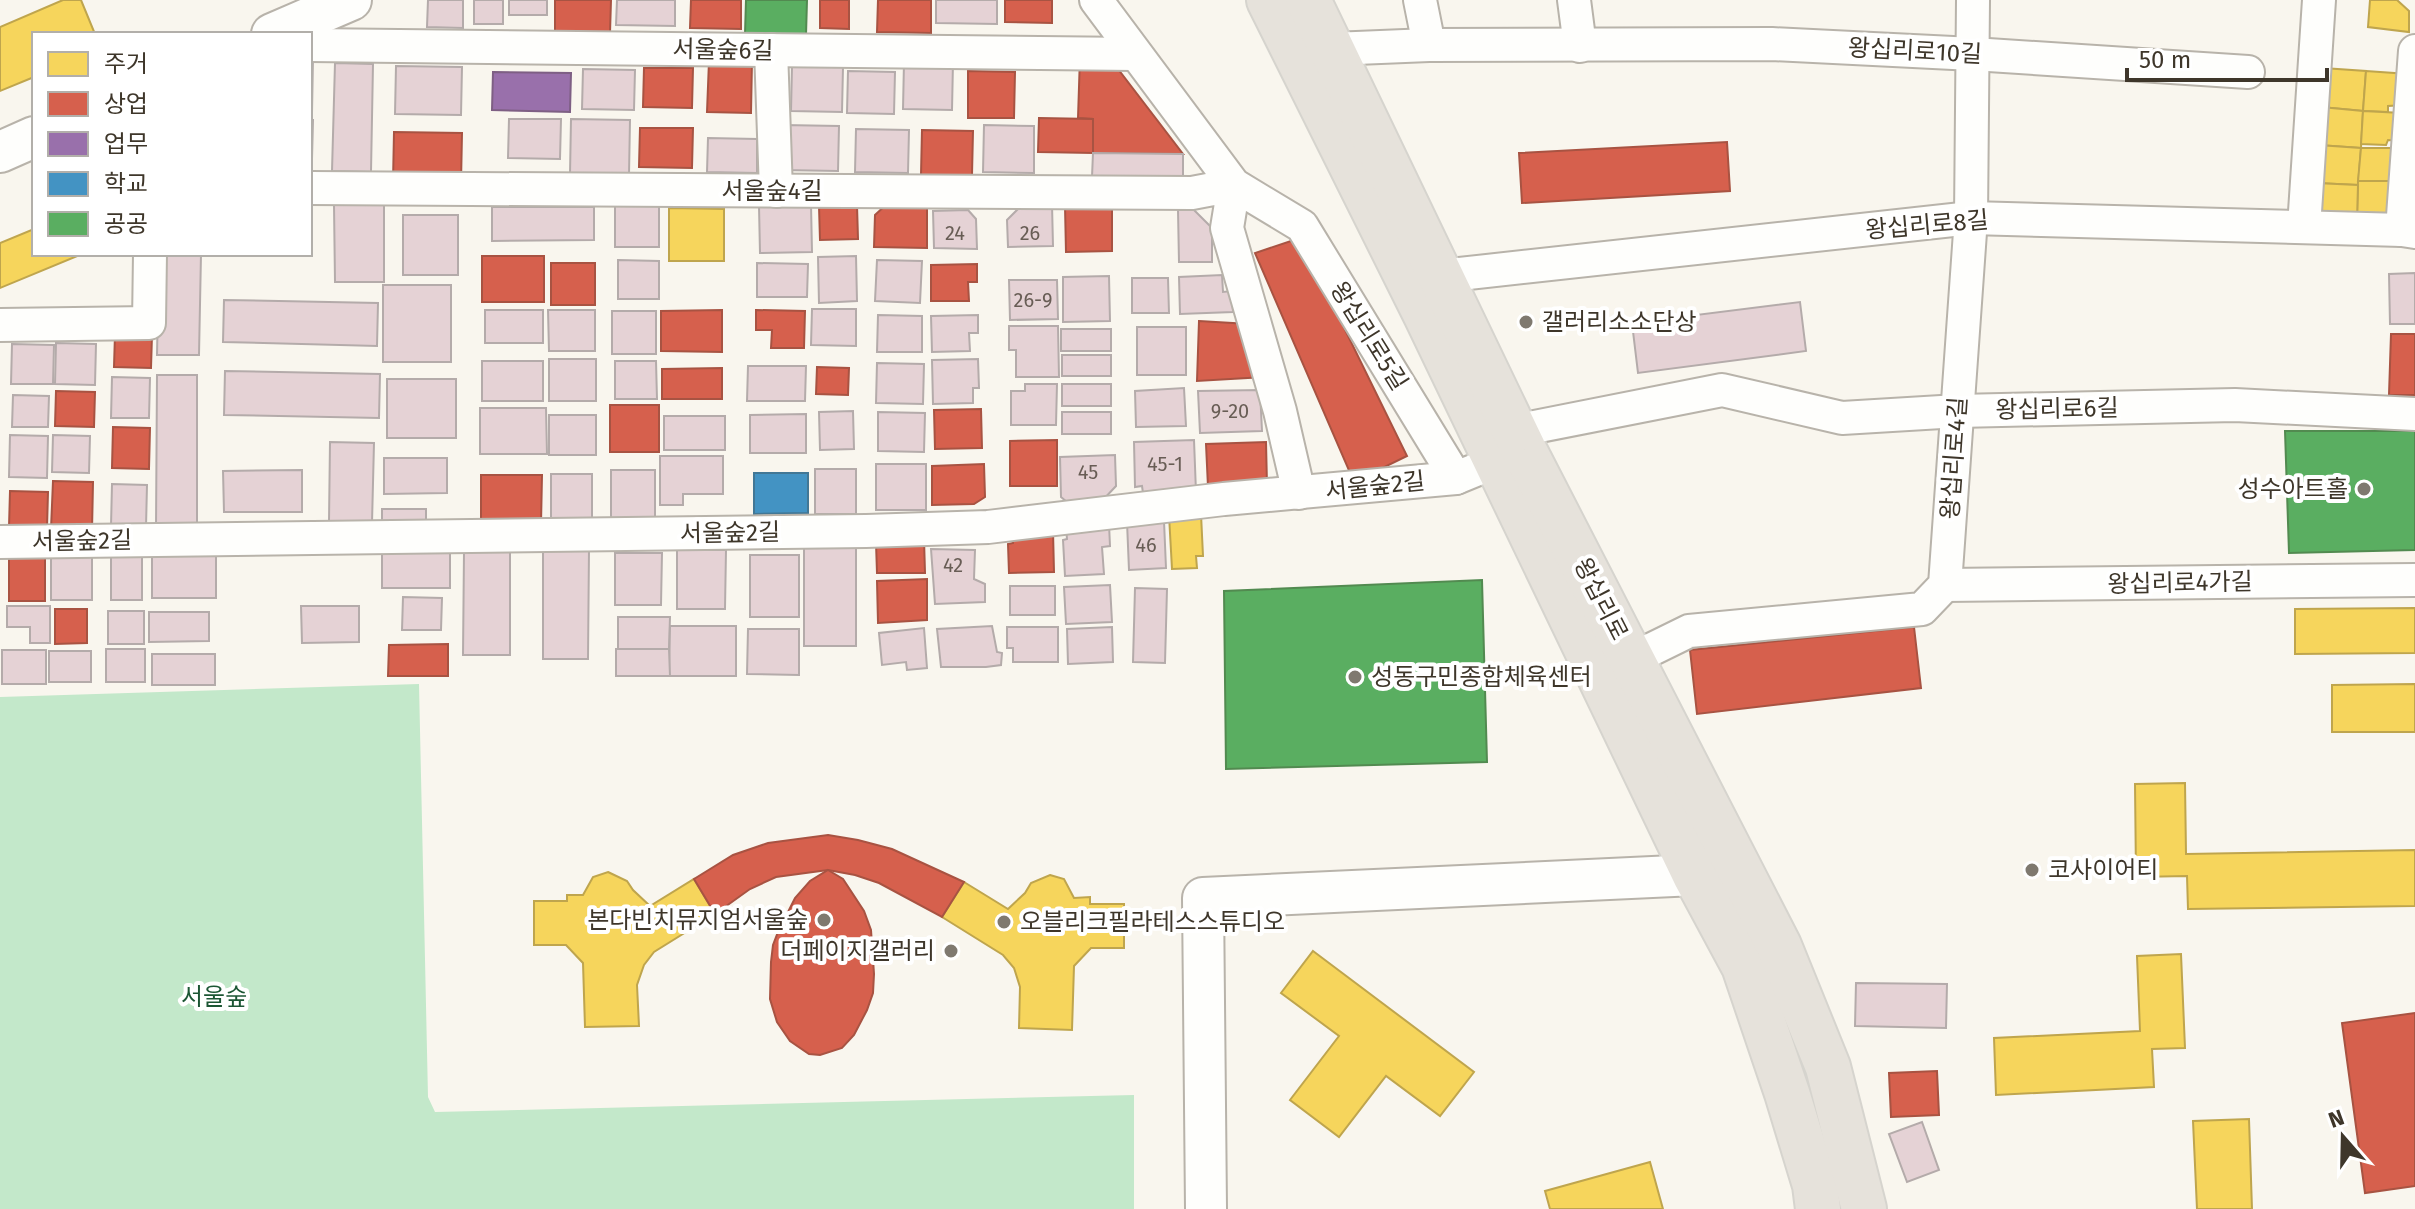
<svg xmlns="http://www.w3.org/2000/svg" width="2415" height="1209" viewBox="0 0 2415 1209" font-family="'Fira Sans','Noto Sans KR',sans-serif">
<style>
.green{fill:#c3e8ca}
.homes{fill:#f6d55c;stroke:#bfa54d;stroke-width:2}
.shops{fill:#d6604d;stroke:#a85342;stroke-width:2}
.offices{fill:#9970ab;stroke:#7e5f84;stroke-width:2}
.schools{fill:#4393c3;stroke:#427795;stroke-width:2}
.public{fill:#5aae61;stroke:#528a50;stroke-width:2}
.building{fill:#e5d2d5;stroke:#b4abaa;stroke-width:2}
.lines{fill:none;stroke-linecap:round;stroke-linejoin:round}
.minor-casing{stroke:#b8b3aa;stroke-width:36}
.tertiary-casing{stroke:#b8b3aa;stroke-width:44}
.primary-casing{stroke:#d6d4ce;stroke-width:48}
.minor{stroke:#fefefc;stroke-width:32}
.tertiary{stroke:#fefefc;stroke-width:40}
.primary{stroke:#e6e2db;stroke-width:44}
.poi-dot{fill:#7f796f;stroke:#fff;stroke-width:3}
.labels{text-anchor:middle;stroke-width:8;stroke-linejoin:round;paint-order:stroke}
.number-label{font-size:20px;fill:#685d55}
.street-label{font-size:24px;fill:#3e362a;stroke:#fff}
.poi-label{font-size:24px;fill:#3e362a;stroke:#fff;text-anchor:start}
.park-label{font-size:24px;fill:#1c5634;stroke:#fff}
</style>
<rect width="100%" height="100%" fill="#f9f6ee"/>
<polygon class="green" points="419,684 428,1097 435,1112 1134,1095 1134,1209 0,1209 0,697"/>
<g class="homes">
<polygon points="63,0 81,0 95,34 34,34 34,77 0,91 0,27"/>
<polygon points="2370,0 2397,0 2409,11 2409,32 2368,27"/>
<polygon points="2323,68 2366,71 2363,111 2321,107"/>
<polygon points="2366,71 2408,74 2405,105 2388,106 2388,112 2363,111"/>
<polygon points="2321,107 2363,111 2361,148 2318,145"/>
<polygon points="2363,111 2402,113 2402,141 2388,140 2386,145 2361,144"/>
<polygon points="2318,145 2361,148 2358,185 2316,183"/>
<polygon points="2361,148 2401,148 2397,181 2358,181"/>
<polygon points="2358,181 2397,181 2395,222 2357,219"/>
<polygon points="2316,183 2358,185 2357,219 2316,218"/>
<polygon points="669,208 724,209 724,261 669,261"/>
<polygon points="34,229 34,254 82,254 0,288 0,243"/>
<polygon points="1201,514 1203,556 1196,556 1197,568 1172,569 1169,515"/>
<polygon points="2415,608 2415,653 2295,654 2295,609"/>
<polygon points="2415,684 2415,732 2332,732 2332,685"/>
<polygon points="2185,783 2186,854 2415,850 2415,906 2188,909 2187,876 2136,877 2135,784"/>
<polygon points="608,872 627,881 633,890 650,906 694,879 715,914 654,952 644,965 637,985 639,1026 585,1027 583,963 566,945 534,945 534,901 567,901 567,895 583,895 593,877"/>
<polygon points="1050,875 1064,879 1074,898 1090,897 1090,904 1124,904 1124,948 1091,948 1074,966 1072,1030 1019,1028 1020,987 1014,968 1003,955 942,917 964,882 1008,909 1025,893 1031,883"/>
<polygon points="1313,951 1474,1072 1440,1116 1386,1076 1339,1137 1290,1100 1339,1036 1281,993"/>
<polygon points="2181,954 2185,1048 2152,1049 2154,1087 1996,1095 1994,1038 2140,1031 2137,956"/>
<polygon points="2249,1119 2252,1209 2197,1209 2193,1121"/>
<polygon points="1650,1162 1663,1209 1550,1209 1545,1191"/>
</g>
<g class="shops">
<polygon points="555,0 611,0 610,33 555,32"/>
<polygon points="691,0 741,0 741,29 690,28"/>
<polygon points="820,0 849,0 849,29 820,28"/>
<polygon points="878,0 931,0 931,33 877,32"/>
<polygon points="1005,0 1052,0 1052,23 1005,22"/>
<polygon points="1080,56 1108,56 1183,154 1093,153 1093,119 1078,118"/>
<polygon points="709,61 752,61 751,113 707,112"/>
<polygon points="644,68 693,68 692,108 643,107"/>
<polygon points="968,71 1015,72 1014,118 968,118"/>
<polygon points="1039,118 1093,119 1093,153 1038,152"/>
<polygon points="640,128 693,128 692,168 639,167"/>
<polygon points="922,130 973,131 972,175 921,175"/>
<polygon points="394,132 462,133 461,183 393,182"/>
<polygon points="1727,142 1730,191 1522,203 1519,153"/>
<polygon points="888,203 927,204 927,248 874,247 875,215"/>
<polygon points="857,205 858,239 820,240 819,206"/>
<polygon points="1112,205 1112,251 1066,252 1065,206"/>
<polygon points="1300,238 1407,456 1354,482 1255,253"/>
<rect x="482" y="256" width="62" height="46"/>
<rect x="551" y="263" width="44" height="42"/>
<polygon points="977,264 977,282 968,282 969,301 931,301 931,265"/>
<polygon points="722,310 722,352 661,351 661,311"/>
<polygon points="756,310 805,311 804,348 771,348 772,330 756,330"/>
<polygon points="1199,321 1249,324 1264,377 1197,381"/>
<polygon points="115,334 152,335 151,368 114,367"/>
<polygon points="2391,334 2415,334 2415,395 2389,395"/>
<polygon points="817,367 849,368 848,395 816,394"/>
<polygon points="722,368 722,399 662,399 662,369"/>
<polygon points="56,391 95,392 94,427 55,426"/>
<rect x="610" y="405" width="49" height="47"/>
<polygon points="981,409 982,448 935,449 934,410"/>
<polygon points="113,427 150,428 149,469 112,468"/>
<polygon points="1057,440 1057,486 1010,486 1010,441"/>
<polygon points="1266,442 1267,485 1208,487 1206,444"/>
<polygon points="984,464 985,497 974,504 932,505 932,466"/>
<polygon points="481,475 542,475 541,524 481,524"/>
<polygon points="53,481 93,482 92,531 51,529"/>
<polygon points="10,491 48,492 47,528 9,527"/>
<polygon points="1053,531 1054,572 1009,573 1008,544 1013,543 1012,533"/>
<polygon points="924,539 925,573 877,573 876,543"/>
<rect x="9" y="556" width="36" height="45"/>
<polygon points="927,579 927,620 878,623 877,581"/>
<polygon points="55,609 87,609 87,643 55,644"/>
<polygon points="1914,627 1921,688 1697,714 1690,650"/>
<polygon points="448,644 448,676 388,676 389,645"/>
<polygon points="828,835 858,840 892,849 964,882 942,917 879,883 855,875 828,870 776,877 750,889 715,914 694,879 733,855 768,843"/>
<polygon points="828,870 843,879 864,911 871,930 874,974 873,993 867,1010 854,1035 842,1048 820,1055 809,1054 790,1041 777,1022 770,999 771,962 773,945 778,932 795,898 810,881"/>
<polygon points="2415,1013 2415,1186 2365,1193 2342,1023"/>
<polygon points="1937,1071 1939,1115 1891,1117 1889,1073"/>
</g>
<polygon class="offices" points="493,72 571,73 570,112 492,110"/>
<polygon class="schools" points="754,473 808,473 808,513 754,514"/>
<g class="public">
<polygon points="746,0 807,0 806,35 745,34"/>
<polygon points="2285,431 2415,431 2415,550 2289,553"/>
<polygon points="1482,580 1487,762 1226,769 1224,591"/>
</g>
<g class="building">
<polygon points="428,0 463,0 463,28 427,27"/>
<rect x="474" y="0" width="29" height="24"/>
<rect x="509" y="0" width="38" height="15"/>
<polygon points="617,0 675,0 675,26 616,25"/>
<polygon points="936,0 997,0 997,24 936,23"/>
<polygon points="310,57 313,57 312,113 310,113"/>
<polygon points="904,62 953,62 952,110 903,109"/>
<polygon points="335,63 373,64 371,172 332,171"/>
<polygon points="396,66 462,67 461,115 395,114"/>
<polygon points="792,66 843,67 842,112 791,111"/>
<polygon points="583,69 635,70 634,110 582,109"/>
<polygon points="848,71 895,72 894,114 847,113"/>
<polygon points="509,119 561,119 560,159 508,158"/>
<polygon points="571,119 630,120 629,175 570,174"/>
<polygon points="310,120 313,120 312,159 310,159"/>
<polygon points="783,125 839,126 838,171 782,170"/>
<polygon points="984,125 1034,126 1034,173 983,172"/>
<polygon points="856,129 909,130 908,173 855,172"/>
<polygon points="708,138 757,139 757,173 707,172"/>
<polygon points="1093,153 1183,154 1183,179 1092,177"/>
<polygon points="384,204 384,282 335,282 334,205"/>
<polygon points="811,204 812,252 760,253 759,206"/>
<polygon points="1052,204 1053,246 1008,247 1007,220 1022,205"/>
<rect x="615" y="206" width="44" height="41"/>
<polygon points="492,207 594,207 594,240 492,241"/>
<polygon points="968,210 976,219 977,249 934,248 933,211"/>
<polygon points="1178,210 1194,210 1212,228 1212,262 1179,262"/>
<rect x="403" y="215" width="55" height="60"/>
<polygon points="159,254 201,254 199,355 157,355"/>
<polygon points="856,256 857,301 819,303 818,257"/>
<polygon points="618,260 659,261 659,299 618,299"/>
<polygon points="877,260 922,261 920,303 875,301"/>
<polygon points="757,263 808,264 807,297 757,297"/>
<polygon points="2415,273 2415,324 2390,324 2389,274"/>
<polygon points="1222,275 1223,292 1232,291 1233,312 1180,314 1179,277"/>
<polygon points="1109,276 1110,321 1063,322 1063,277"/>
<polygon points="1132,278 1168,278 1169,313 1132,313"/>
<polygon points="1009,280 1057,280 1058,319 1010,320"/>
<rect x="383" y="285" width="68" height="77"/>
<polygon points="224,300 378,303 377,346 223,342"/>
<polygon points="1800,302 1806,351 1638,373 1632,323"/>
<polygon points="812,309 856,309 856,346 811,345"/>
<rect x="485" y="310" width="58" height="33"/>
<polygon points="548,310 595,310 595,351 549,351"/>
<rect x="612" y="311" width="44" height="43"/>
<polygon points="878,315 922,316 922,352 877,352"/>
<polygon points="978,315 978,333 969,333 970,351 932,352 931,316"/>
<polygon points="1009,326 1058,326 1059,377 1016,377 1016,350 1009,350"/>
<rect x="1137" y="327" width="49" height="48"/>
<rect x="1061" y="329" width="50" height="22"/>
<polygon points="56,343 96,344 95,385 55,384"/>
<polygon points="12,344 54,345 53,384 11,384"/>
<rect x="1062" y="355" width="49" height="21"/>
<rect x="549" y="359" width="47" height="42"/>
<polygon points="978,359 979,388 973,388 973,403 933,404 932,360"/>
<rect x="482" y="361" width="61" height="40"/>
<polygon points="615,361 656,361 657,399 615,399"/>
<polygon points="877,363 924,364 923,404 876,403"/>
<polygon points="748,366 806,366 805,401 747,401"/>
<polygon points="225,371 380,374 379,418 224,415"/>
<polygon points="157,375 197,375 197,527 156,528"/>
<polygon points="112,377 150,378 149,418 111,418"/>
<rect x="387" y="379" width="69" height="59"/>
<polygon points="1025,384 1057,384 1056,425 1011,425 1011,391 1025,391"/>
<rect x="1062" y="384" width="49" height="22"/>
<polygon points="1184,388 1186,426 1136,427 1135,391"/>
<polygon points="1260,390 1262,431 1200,433 1198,391"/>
<polygon points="13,395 49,396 48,427 12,427"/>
<polygon points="480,408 546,408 547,454 480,454"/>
<polygon points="853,411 854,449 820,450 819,412"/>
<polygon points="878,412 925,413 924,452 878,451"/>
<rect x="1062" y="412" width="49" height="22"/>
<polygon points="806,414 806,453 750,453 750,415"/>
<rect x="549" y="415" width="47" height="40"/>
<rect x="664" y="416" width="61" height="34"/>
<polygon points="10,435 48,436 47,478 9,477"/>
<polygon points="53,435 90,436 89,473 52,472"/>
<polygon points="1194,440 1196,492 1143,493 1142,486 1135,487 1134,442"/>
<polygon points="330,442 374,443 372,523 329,522"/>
<polygon points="1115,455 1116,486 1101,502 1067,502 1061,497 1060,457"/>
<polygon points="660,456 723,456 723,494 683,494 683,505 660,505"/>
<polygon points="384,458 447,458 447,493 384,494"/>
<rect x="876" y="464" width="50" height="46"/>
<rect x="815" y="469" width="41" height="45"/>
<polygon points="302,470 302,512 224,512 223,471"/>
<rect x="611" y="470" width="44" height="48"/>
<rect x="551" y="474" width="41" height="49"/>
<polygon points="112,484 147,485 146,527 111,526"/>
<rect x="382" y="509" width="44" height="19"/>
<polygon points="1164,521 1166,568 1129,570 1127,522"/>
<polygon points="1109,524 1110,546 1102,547 1104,574 1065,576 1063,540 1067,539 1066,527"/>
<rect x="382" y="547" width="68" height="41"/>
<rect x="804" y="548" width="52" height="98"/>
<polygon points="543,549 589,549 588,659 543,659"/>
<polygon points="931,549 975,550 974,579 985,584 985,602 935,604"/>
<polygon points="677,550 726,550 725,609 677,609"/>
<polygon points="510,551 510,655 463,655 464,552"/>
<rect x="152" y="552" width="64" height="46"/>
<polygon points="142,553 142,600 111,600 111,554"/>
<polygon points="615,553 662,553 661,605 615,605"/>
<rect x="750" y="555" width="49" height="62"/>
<rect x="51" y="557" width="41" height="43"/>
<polygon points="1110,585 1112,622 1066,624 1064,587"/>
<rect x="1010" y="586" width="45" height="29"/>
<polygon points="1135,588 1167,589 1165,663 1133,662"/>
<polygon points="403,597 442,598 441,630 402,630"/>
<polygon points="7,606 50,606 50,643 30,643 30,627 7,627"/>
<polygon points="301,606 359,606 359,642 302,643"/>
<rect x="108" y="611" width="36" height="33"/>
<polygon points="149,612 209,612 209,641 149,642"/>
<polygon points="618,617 670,617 669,649 618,649"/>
<polygon points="670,626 736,626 736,676 669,676"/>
<polygon points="992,626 997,652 1002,653 1001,665 986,667 941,667 937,629"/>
<polygon points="1007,627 1058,627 1058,662 1013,662 1013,648 1007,648"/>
<polygon points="1112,627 1113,662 1068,664 1067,629"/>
<polygon points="924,628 927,668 907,670 906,662 882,665 879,633"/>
<polygon points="748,629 799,629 799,675 747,674"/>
<rect x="106" y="649" width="39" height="33"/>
<polygon points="616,649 669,649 670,676 616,676"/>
<rect x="2" y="650" width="44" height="34"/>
<rect x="49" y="651" width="42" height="31"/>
<rect x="152" y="654" width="63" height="31"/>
<polygon points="1856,983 1947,984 1946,1028 1855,1026"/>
<polygon points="1922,1122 1939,1170 1907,1182 1889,1134"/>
</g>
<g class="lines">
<defs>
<g id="minor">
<polyline points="1096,0 1234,185 1302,226 1456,478"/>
<polyline points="1420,0 1429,45"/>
<polyline points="1574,0 1580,46"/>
<polyline points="310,45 1135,54"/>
<polyline points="1332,49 1429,45 1772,44 1973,54 2248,72"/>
<polyline points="771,50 776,191"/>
<polyline points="310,188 1192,193 1234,185 1227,228 1280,411 1299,493"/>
<polyline points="2304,227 2319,0"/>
<polyline points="2402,230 2415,51"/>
<polyline points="1441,276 1971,218 2402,230 2415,232"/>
<polyline points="0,325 149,323 150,254"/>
<polyline points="1514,431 1722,390 1842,418 1958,411 2235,405 2415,414"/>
<polyline points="0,542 866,531 988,527 1224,499 1456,478 1495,462"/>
<polyline points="1945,585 2415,580"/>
<polyline points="1632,659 1689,631 1922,609 1945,585 1971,218 1973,0"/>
</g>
<g id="tertiary">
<polyline points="272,34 351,0"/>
<polyline points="0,152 34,137"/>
<polyline points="1206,1209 1203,898 1695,875 1721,863"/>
</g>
<g id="primary">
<polyline points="1269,0 1426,315 1695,875 1744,966 1787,1093 1815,1185 1818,1209"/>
<polyline points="1308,0 1524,450 1779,946 1828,1067 1864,1209"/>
</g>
</defs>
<use href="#minor" class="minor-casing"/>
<use href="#tertiary" class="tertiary-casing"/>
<use href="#primary" class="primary-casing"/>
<use href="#minor" class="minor"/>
<use href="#tertiary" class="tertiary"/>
<use href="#primary" class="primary"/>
</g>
<g class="poi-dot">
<circle cx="1526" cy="322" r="8"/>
<circle cx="2364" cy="489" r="8"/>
<circle cx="1355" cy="677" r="8"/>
<circle cx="2032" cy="870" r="8"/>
<circle cx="824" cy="920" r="8"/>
<circle cx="1004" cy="922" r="8"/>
<circle cx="951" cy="951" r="8"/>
</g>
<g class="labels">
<g class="number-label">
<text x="955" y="240">24</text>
<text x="1030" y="240">26</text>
<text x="1033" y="307">26-9</text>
<text x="1230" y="418">9-20</text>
<text x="1165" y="471">45-1</text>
<text x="1088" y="479">45</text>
<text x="1146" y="552">46</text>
<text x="953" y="572">42</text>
</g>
<g class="street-label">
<text transform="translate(723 50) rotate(1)" y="8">서울숲6길</text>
<text transform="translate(1915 51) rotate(3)" y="8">왕십리로10길</text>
<text x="772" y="199">서울숲4길</text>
<text transform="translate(1927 225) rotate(-5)" y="8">왕십리로8길</text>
<text transform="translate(1369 336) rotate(58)" y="8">왕십리로5길</text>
<text transform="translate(2057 409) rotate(-1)" y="8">왕십리로6길</text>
<text transform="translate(1954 458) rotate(-86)" y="8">왕십리로4길</text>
<text transform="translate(1375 486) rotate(-6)" y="8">서울숲2길</text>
<text transform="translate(730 533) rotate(-1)" y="8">서울숲2길</text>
<text transform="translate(82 541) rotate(-1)" y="8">서울숲2길</text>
<text transform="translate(2180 583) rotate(-1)" y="8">왕십리로4가길</text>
<text transform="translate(1601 599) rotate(63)" y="8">왕십리로</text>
</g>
<g class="poi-label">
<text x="1542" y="330">갤러리소소단상</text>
<text x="2348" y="497" text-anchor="end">성수아트홀</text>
<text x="1371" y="685">성동구민종합체육센터</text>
<text x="2048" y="878">코사이어티</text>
<text x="808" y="928" text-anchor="end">본다빈치뮤지엄서울숲</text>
<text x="1020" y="930">오블리크필라테스스튜디오</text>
<text x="935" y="959" text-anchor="end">더페이지갤러리</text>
</g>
<g class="park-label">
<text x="214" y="1005">서울숲</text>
</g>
</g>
<rect x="32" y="32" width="280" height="224" fill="#ffffff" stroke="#b2afaa" stroke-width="2"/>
<rect x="48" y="52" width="40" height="24" fill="#f6d55c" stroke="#b2afaa" stroke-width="2"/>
<text x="104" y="72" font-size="24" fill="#3e362a">주거</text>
<rect x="48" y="92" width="40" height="24" fill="#d6604d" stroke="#b2afaa" stroke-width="2"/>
<text x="104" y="112" font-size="24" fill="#3e362a">상업</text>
<rect x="48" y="132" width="40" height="24" fill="#9970ab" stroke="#b2afaa" stroke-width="2"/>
<text x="104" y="152" font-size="24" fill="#3e362a">업무</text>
<rect x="48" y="172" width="40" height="24" fill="#4393c3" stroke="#b2afaa" stroke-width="2"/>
<text x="104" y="192" font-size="24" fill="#3e362a">학교</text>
<rect x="48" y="212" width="40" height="24" fill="#5aae61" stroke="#b2afaa" stroke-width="2"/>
<text x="104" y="232" font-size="24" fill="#3e362a">공공</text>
<g transform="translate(2343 1137) rotate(340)" stroke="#ffffff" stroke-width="6" paint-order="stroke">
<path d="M0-6L14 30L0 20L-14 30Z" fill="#3e362a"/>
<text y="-12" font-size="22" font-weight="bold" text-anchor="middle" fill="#3e362a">N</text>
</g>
<path d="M2127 68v12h200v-12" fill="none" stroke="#3e362a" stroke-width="4"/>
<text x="2139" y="68" font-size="24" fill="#3e362a" stroke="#ffffff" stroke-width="6" paint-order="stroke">50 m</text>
</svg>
